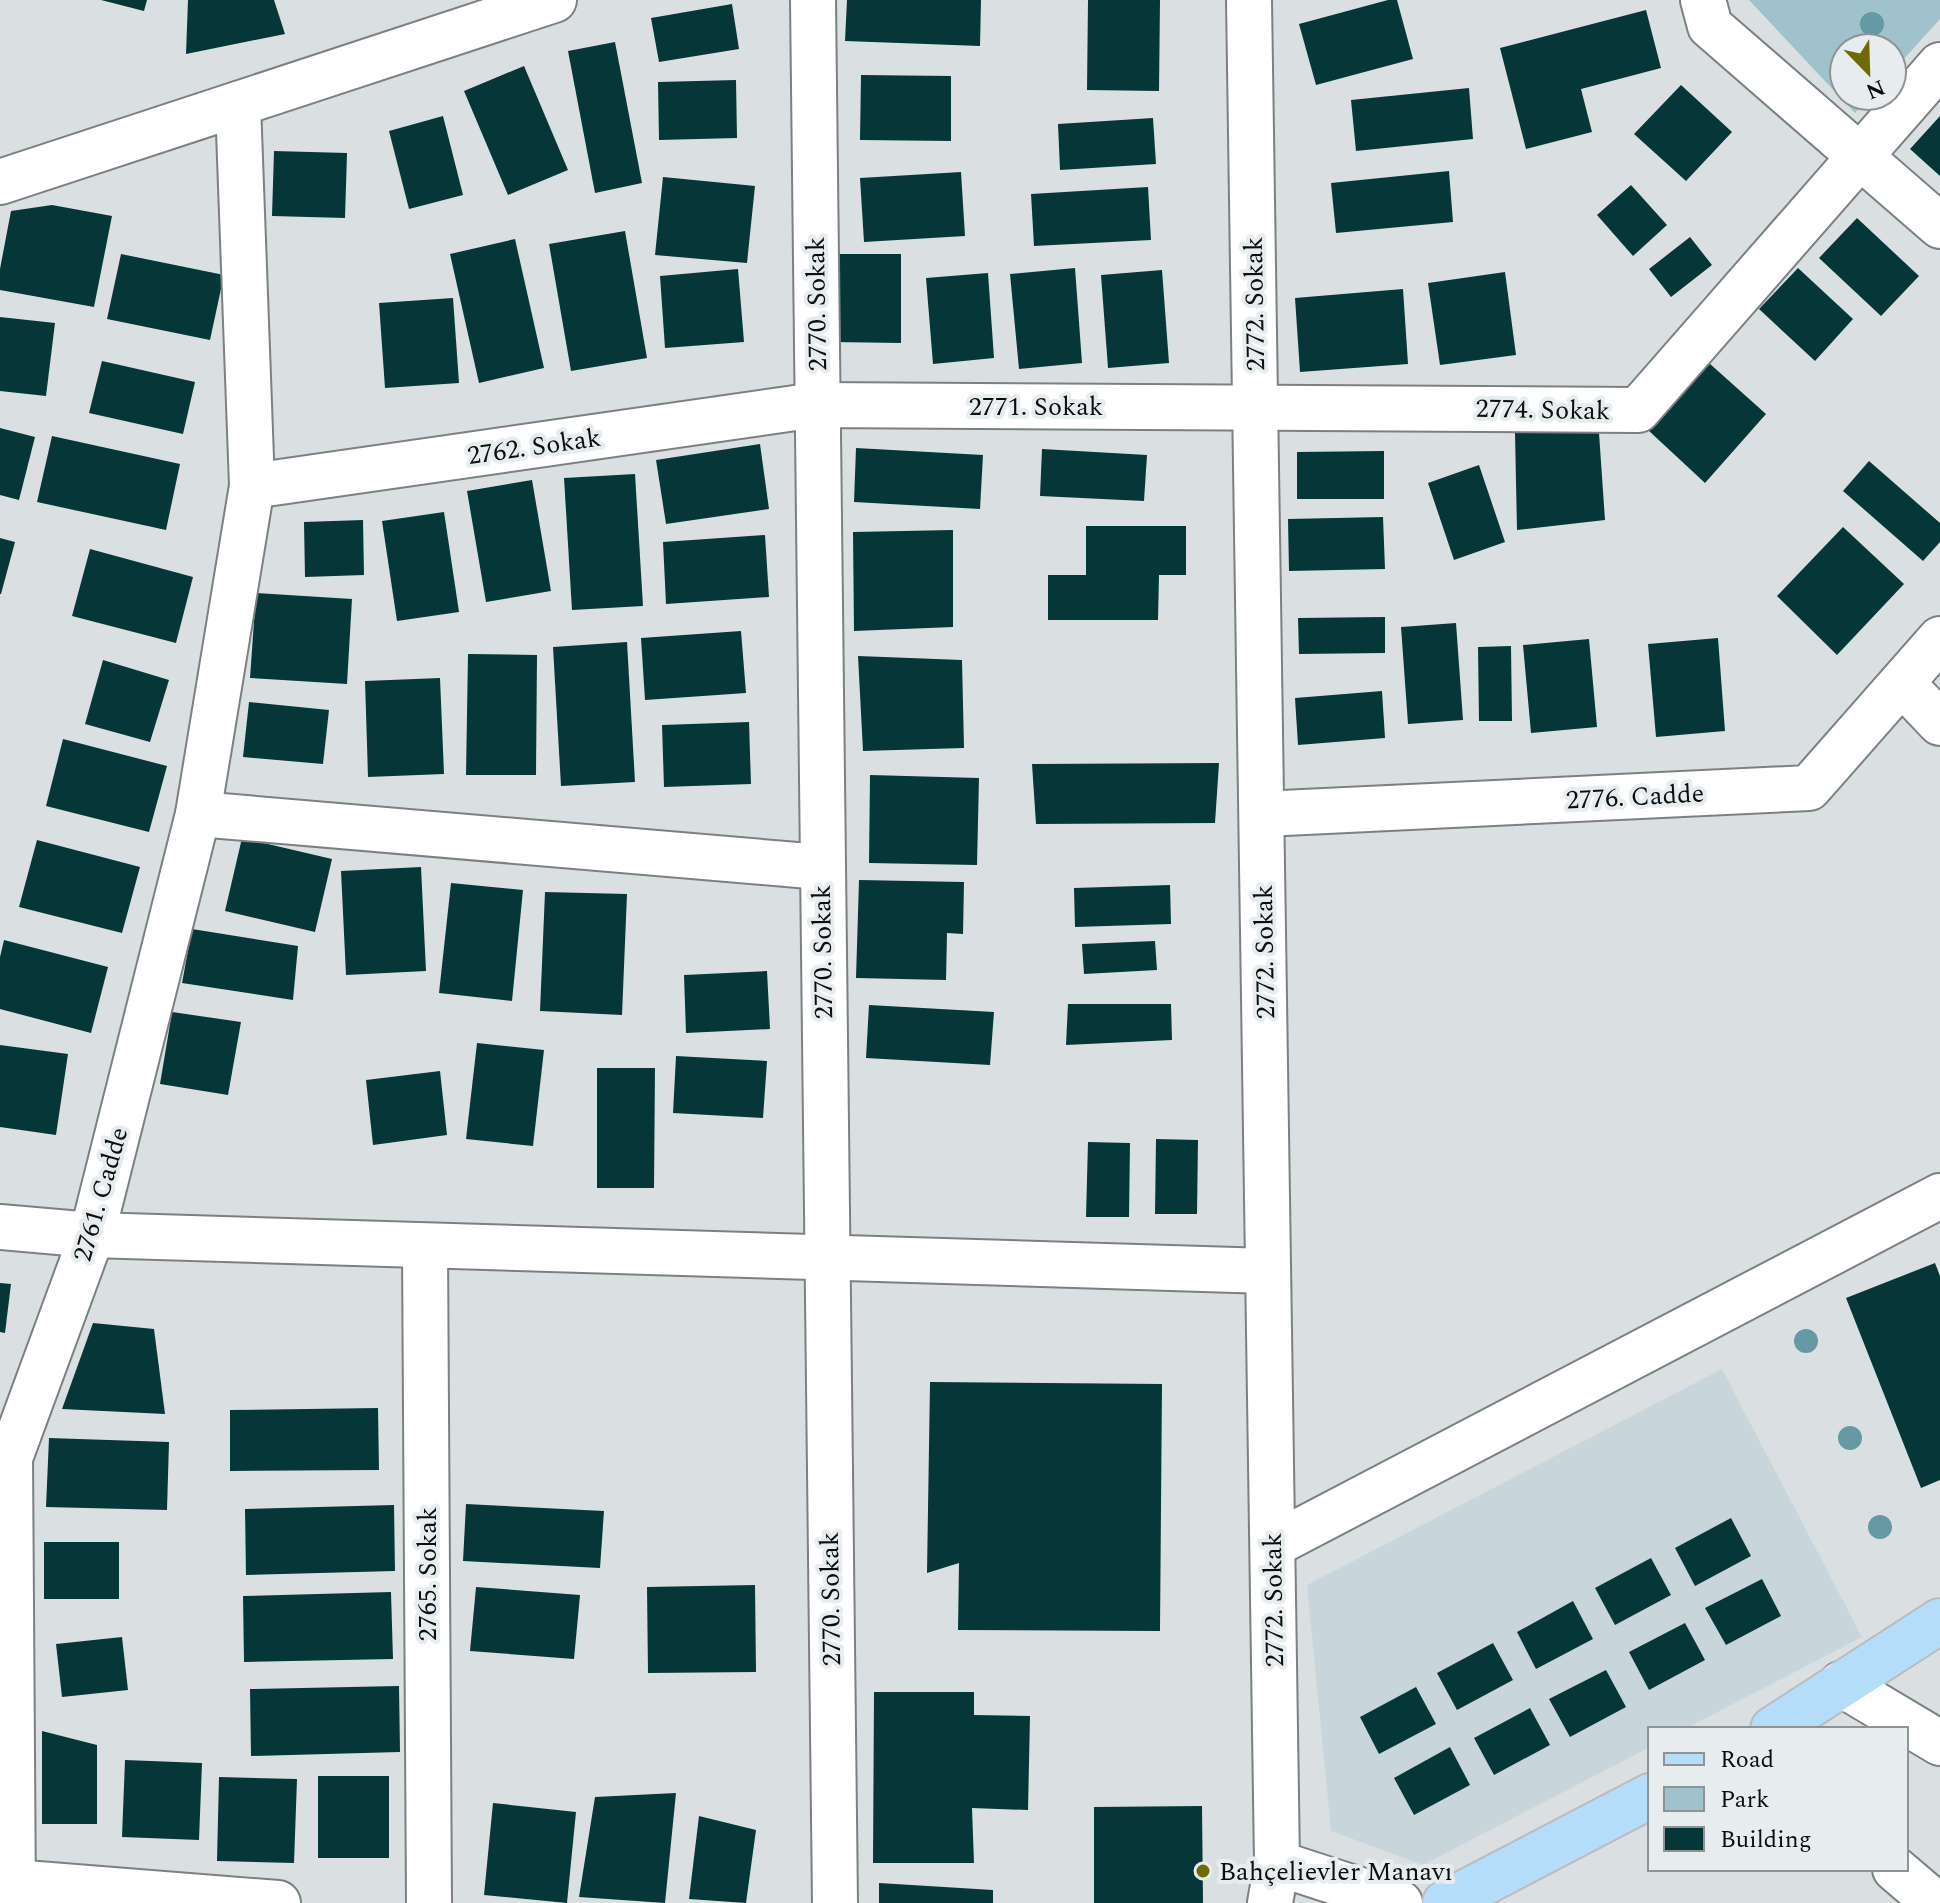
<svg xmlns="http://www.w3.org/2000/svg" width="1940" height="1903" viewBox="0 0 1940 1903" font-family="Spectral,serif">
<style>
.built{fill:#c8d6db}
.green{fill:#9fc2cd}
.building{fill:#063738}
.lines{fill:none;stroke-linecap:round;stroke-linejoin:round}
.minor-casing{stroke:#7b8082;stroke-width:48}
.major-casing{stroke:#bbbbbc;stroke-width:48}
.minor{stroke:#fff;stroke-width:44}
.major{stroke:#b4ddfa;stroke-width:44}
.tree{fill:#6599a4}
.poi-dot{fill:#6f6a04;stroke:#e7edef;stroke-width:3}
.labels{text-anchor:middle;stroke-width:8;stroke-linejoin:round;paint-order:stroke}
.street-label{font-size:26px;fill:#0b0d0e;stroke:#e7edef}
.poi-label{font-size:26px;fill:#0b0d0e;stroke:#e7edef;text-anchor:start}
</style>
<rect width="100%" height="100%" fill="#dae0e1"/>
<polygon class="built" points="1722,1369 1862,1637 1685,1729 1650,1729 1650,1747 1423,1865 1331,1831 1307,1585"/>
<polygon class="green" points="1749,0 1940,0 1940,19 1892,72 1892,48 1844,48 1844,96 1870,96 1855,113"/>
<g class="building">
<polygon points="101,0 147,0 144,11"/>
<polygon points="188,0 274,0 285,34 186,54"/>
<polygon points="847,0 981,0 980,46 845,41"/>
<polygon points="1088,0 1160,0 1159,91 1087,90"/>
<polygon points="1388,0 1397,0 1413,59 1316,85 1299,24"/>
<polygon points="732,4 739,49 659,62 651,18"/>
<polygon points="1646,10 1661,68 1581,89 1592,132 1526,149 1500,48"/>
<polygon points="615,42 642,183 595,193 568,51"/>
<polygon points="524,66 568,170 508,195 464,91"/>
<polygon points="861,75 951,76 951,141 860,140"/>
<polygon points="736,80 737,138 659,140 658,82"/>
<polygon points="1681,85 1732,132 1686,181 1634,134"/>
<polygon points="1469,88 1473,139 1356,151 1351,100"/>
<polygon points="443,116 463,195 409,209 389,131"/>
<polygon points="1940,116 1940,176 1910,149"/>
<polygon points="1153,118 1156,164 1060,170 1058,124"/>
<polygon points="274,151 347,153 345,218 272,216"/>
<polygon points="1449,171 1453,222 1336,233 1331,183"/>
<polygon points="961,172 965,236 864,242 860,178"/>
<polygon points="663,177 755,186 747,263 655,255"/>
<polygon points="1631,185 1667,225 1633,256 1597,215"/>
<polygon points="1148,187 1151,240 1034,246 1031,194"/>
<polygon points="52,205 112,216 94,307 0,290 0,269 11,211"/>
<polygon points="1857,218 1919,276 1881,316 1819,258"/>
<polygon points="625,231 647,358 571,371 549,244"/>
<polygon points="1690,237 1712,265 1671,297 1649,269"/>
<polygon points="515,239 544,368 479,383 450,254"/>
<polygon points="121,254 224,275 210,340 107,319"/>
<polygon points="833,254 901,254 901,343 832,342"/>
<polygon points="1075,268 1082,363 1019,369 1010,274"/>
<polygon points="1798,268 1853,319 1815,361 1759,309"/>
<polygon points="738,269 744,342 665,348 660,276"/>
<polygon points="1162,270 1169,363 1108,368 1101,275"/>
<polygon points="1505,272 1516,355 1440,365 1428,283"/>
<polygon points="988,273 994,358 933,364 926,278"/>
<polygon points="1403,289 1408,364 1300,372 1295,298"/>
<polygon points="453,298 459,383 385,388 379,303"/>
<polygon points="0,317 55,323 46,396 0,391"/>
<polygon points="102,361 195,382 183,434 89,413"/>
<polygon points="1709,363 1766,414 1705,483 1648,430"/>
<polygon points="0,428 35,437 19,500 0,495"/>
<polygon points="1515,433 1599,433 1605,520 1517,530"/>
<polygon points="52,436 180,464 166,530 37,502"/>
<polygon points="760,444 769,509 666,524 656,460"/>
<polygon points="856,448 983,455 980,509 854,502"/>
<polygon points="1042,449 1147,455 1144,501 1040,496"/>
<polygon points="1384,451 1384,499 1297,499 1297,452"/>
<polygon points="1869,461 1940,523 1940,542 1923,561 1843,491"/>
<polygon points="1479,465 1505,542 1454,560 1428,483"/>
<polygon points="635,474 643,606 572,610 564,478"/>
<polygon points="532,480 551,591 486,602 467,491"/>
<polygon points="444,512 459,612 397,621 382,521"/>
<polygon points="1383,517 1385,569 1289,571 1288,519"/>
<polygon points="363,520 364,575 305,577 304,522"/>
<polygon points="1086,526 1186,526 1186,575 1159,575 1158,620 1048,620 1048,575 1086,575"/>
<polygon points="1843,527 1904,584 1837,655 1777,596"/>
<polygon points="953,530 953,627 854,631 853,532"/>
<polygon points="765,535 769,597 666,604 663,542"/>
<polygon points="0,538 15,542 1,594 0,594"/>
<polygon points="90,549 193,577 176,643 72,616"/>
<polygon points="256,593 352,599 347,684 250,678"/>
<polygon points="1385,617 1385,653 1299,654 1298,618"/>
<polygon points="1456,623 1463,720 1408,724 1401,627"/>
<polygon points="741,631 746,693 645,700 641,638"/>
<polygon points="1718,638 1725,731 1656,737 1648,644"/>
<polygon points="1589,639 1597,727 1531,733 1523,645"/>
<polygon points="627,642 635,782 561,786 553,647"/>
<polygon points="1511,646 1512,721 1479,721 1478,647"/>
<polygon points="468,654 537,655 536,775 466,775"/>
<polygon points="858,656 962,660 964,748 863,751"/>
<polygon points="103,660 169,680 150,742 85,724"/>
<polygon points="440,678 444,774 368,777 365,681"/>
<polygon points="1382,691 1385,738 1298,745 1295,698"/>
<polygon points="249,702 329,710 323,764 243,757"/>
<polygon points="749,722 751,784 664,787 662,725"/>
<polygon points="63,739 167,766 149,832 46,806"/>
<polygon points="1219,763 1215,823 1036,824 1032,764"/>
<polygon points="870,775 979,778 977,865 869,863"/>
<polygon points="242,838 332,859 315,932 225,911"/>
<polygon points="37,840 140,867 122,933 19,907"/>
<polygon points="421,867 426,971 346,975 341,871"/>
<polygon points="859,880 964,882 963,934 947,933 946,980 856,978"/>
<polygon points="451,883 523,890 512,1001 439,993"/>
<polygon points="1170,885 1171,924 1075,927 1074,888"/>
<polygon points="545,892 627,894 622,1015 540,1011"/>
<polygon points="192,929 298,946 293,1000 182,983"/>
<polygon points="4,940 108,967 91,1033 0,1009 0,957"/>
<polygon points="1155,941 1157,970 1084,974 1082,944"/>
<polygon points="767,971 770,1029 686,1033 684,975"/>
<polygon points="1068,1004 1171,1004 1172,1040 1066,1045"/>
<polygon points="869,1005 994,1012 990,1065 866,1058"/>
<polygon points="172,1012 241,1022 228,1095 160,1084"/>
<polygon points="477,1043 544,1050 533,1146 466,1139"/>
<polygon points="0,1045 68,1054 56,1135 0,1127"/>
<polygon points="676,1056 767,1061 763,1118 673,1113"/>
<polygon points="597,1068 655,1068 654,1188 597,1188"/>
<polygon points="440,1071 447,1135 373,1145 366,1080"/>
<polygon points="1156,1139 1198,1140 1197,1214 1155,1214"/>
<polygon points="1088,1142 1130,1143 1129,1217 1086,1217"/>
<polygon points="1935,1263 1940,1276 1940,1480 1921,1488 1846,1298"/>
<polygon points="0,1283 11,1284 5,1333 0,1332"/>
<polygon points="93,1323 154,1329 165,1414 62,1409"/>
<polygon points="930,1382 1162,1384 1160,1631 958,1630 959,1563 927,1573"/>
<polygon points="378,1408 379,1470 230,1471 230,1410"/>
<polygon points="49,1438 169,1442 167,1510 46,1507"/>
<polygon points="466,1504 604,1511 600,1568 463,1561"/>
<polygon points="394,1505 395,1571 246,1575 245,1509"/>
<polygon points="1731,1518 1751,1556 1695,1586 1675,1548"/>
<rect x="44" y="1542" width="75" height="57"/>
<polygon points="1651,1558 1671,1595 1615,1625 1595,1588"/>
<polygon points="1762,1579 1781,1616 1726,1645 1705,1608"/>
<polygon points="755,1585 756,1672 648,1673 647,1587"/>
<polygon points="476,1587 580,1595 574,1659 470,1651"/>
<polygon points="391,1592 393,1659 244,1662 243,1596"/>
<polygon points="1573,1601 1593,1639 1536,1669 1517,1632"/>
<polygon points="1685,1623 1705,1660 1649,1690 1629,1652"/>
<polygon points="122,1637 128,1690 62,1697 56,1644"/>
<polygon points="1493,1643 1513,1680 1457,1710 1437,1673"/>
<polygon points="1606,1670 1626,1707 1570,1737 1549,1699"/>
<polygon points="399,1686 400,1752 251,1756 250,1689"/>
<polygon points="1416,1687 1436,1724 1379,1754 1360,1717"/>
<polygon points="874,1692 974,1692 974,1715 1030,1716 1028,1810 972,1808 974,1863 873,1863"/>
<polygon points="1530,1708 1550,1745 1494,1775 1474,1738"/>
<polygon points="42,1731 97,1745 97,1824 42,1824"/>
<polygon points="1450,1747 1470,1785 1414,1815 1394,1778"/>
<polygon points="125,1760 202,1763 199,1840 122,1837"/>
<rect x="318" y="1776" width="71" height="82"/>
<polygon points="219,1777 297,1779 294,1863 217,1861"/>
<polygon points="676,1793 665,1903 579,1897 595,1797"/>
<polygon points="493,1803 576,1812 567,1903 484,1895"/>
<polygon points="1202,1806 1203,1903 1094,1903 1094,1807"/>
<polygon points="699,1816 756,1830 746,1903 689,1899"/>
<polygon points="879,1883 993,1890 993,1903 879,1903"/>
</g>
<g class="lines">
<defs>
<g id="minor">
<polyline points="813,0 835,1903"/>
<polyline points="1249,0 1277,1863 1270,1903"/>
<polyline points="1703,0 1710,26 1940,226"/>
<polyline points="0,182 554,0"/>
<polyline points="252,486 816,405 1638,410 1940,65"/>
<polyline points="1902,683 1940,723"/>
<polyline points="198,814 821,867"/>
<polyline points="1262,814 1809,788 1940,639"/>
<polyline points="0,1227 92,1235 1268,1271"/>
<polyline points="425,1246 429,1903"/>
<polyline points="1273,1545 1940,1196"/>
<polyline points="1841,1684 1940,1743"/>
<polyline points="1277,1863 1400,1903"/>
<polyline points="1895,1869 1935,1903"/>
<polyline points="0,1881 278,1903"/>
<polyline points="13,1903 10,1458 92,1235 198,814 252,486 238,104"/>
</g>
<g id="major">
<polyline points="1773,1729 1940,1621"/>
<polyline points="1445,1903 1650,1796"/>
</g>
</defs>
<use href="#minor" class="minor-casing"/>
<use href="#major" class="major-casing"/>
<use href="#minor" class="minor"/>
<use href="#major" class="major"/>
</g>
<g class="tree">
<circle cx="1872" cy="24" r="12"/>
<circle cx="1806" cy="1341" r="12"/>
<circle cx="1850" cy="1438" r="12"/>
<circle cx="1880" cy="1527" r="12"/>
</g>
<circle class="poi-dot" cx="1203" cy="1871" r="8"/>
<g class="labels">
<g class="street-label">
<text transform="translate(816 304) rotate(-91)" y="9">2770. Sokak</text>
<text transform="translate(1254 304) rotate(-91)" y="9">2772. Sokak</text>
<text x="1036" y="415">2771. Sokak</text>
<text transform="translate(1543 409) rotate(1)" y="9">2774. Sokak</text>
<text transform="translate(534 446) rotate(-8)" y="9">2762. Sokak</text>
<text transform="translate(1635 796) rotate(-3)" y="9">2776. Cadde</text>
<text transform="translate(822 952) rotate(-91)" y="9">2770. Sokak</text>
<text transform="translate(1264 952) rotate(-91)" y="9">2772. Sokak</text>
<text transform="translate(100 1194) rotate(-74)" y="9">2761. Cadde</text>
<text transform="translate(427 1574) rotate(-90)" y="9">2765. Sokak</text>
<text transform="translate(830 1599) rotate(-91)" y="9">2770. Sokak</text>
<text transform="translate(1273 1600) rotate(-91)" y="9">2772. Sokak</text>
</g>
<g class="poi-label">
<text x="1219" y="1880">Bahçelievler Manavı</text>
</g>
</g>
<rect x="1648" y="1727" width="260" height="144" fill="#e7edef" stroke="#8f9395" stroke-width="2"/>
<rect x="1664" y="1753" width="40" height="12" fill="#b4ddfa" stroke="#8f9395" stroke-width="2"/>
<text x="1720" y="1767" font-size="24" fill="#0b0d0e">Road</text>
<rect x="1664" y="1787" width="40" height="24" fill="#9fc2cd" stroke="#8f9395" stroke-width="2"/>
<text x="1720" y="1807" font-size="24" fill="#0b0d0e">Park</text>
<rect x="1664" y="1827" width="40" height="24" fill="#063738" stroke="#8f9395" stroke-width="2"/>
<text x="1720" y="1847" font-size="24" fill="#0b0d0e">Building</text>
<g transform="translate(1868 72) rotate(157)"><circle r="38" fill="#e7edef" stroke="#8f9395" stroke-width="2"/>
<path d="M0-6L14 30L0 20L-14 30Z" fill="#6f6a04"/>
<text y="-12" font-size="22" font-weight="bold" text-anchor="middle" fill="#0b0d0e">N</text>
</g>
</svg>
